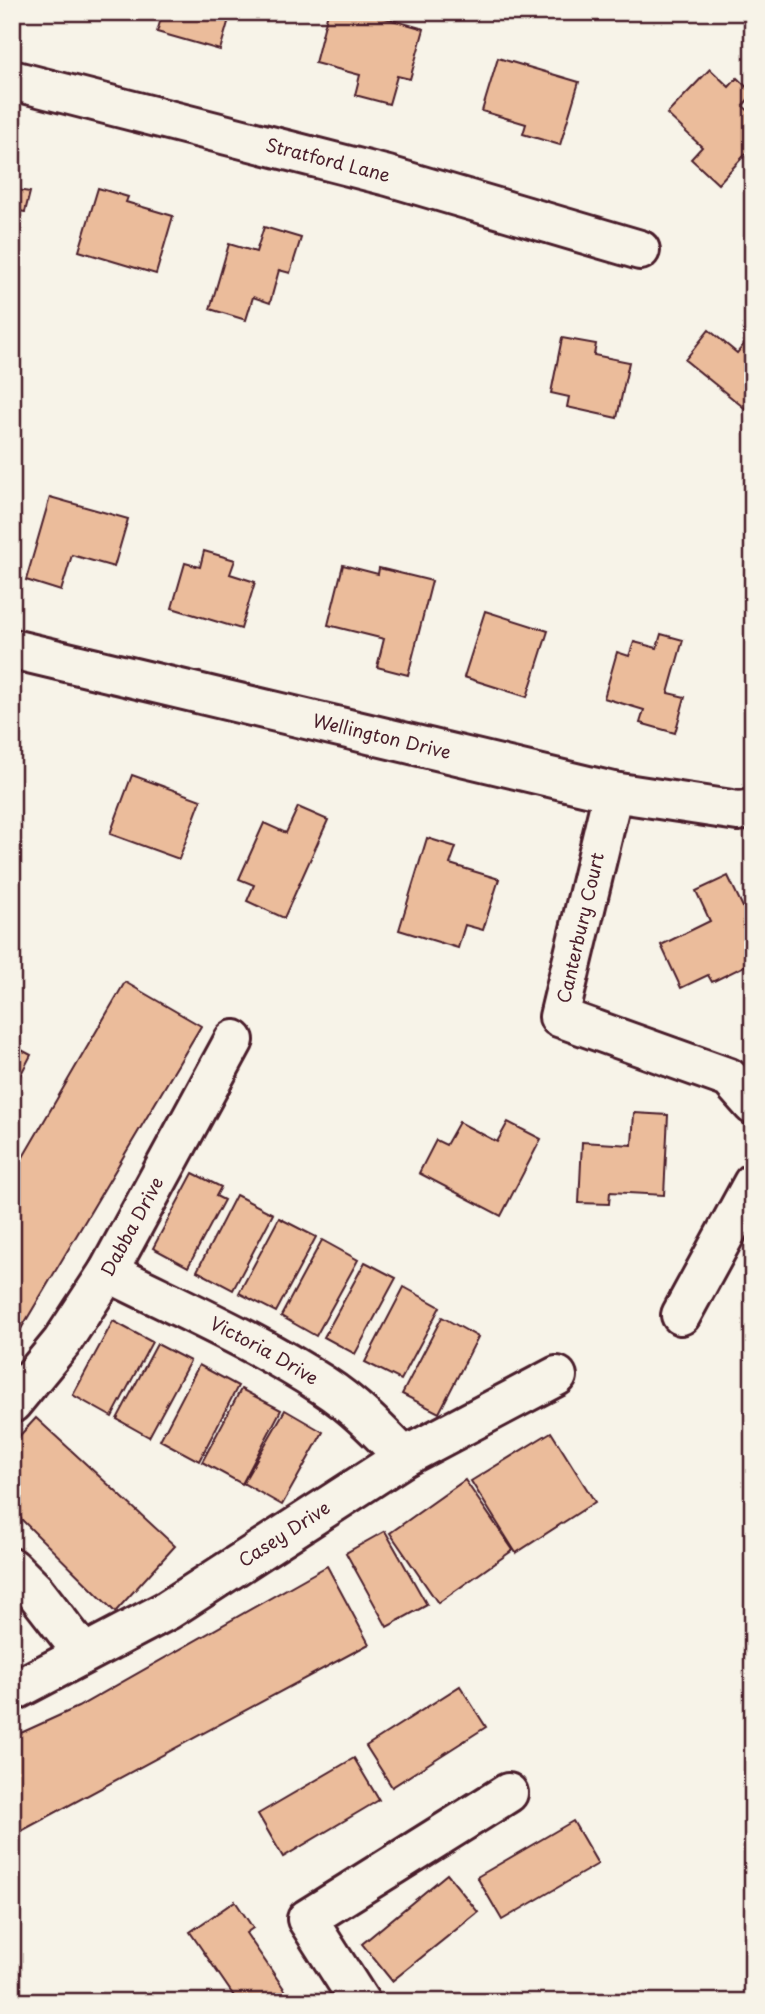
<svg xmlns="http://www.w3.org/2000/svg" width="765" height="2014" viewBox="0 0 765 2014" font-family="'Playpen Sans',sans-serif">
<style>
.building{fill:#ebbc9b;stroke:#4a1f2b;stroke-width:2}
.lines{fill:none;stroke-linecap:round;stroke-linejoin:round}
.minor-casing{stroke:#4a1f2b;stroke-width:44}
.minor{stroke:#f7f3e8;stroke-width:38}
.labels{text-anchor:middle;stroke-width:6;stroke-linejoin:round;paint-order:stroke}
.street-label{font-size:18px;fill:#4a1f2b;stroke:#f7f3e8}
</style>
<rect width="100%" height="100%" fill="#f7f3e8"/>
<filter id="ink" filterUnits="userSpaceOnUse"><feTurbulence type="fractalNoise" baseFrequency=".0143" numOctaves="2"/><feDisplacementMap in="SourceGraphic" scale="14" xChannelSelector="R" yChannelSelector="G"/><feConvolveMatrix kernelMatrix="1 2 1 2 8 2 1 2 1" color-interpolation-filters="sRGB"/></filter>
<g filter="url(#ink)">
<g class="building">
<polygon points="163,12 231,12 220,50 157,32"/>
<polygon points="328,12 364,12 424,29 410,79 397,76 389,104 355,95 360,75 315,63"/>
<polygon points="498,58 579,82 560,145 523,134 526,124 482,111"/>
<polygon points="710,69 729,87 737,78 753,93 743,106 753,115 753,146 718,184 691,159 702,147 667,114"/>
<polygon points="12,170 21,172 17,190 30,192 25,212 15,210 12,223"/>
<polygon points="98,188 128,197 126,202 173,216 156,274 79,251"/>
<polygon points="264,227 301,238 290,273 279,270 270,303 253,297 246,320 210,309 229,244 256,252"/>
<polygon points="709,330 737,353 753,333 753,415 685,360"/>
<polygon points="562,338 596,344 594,355 629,362 617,418 567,407 569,397 551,393"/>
<polygon points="50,497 128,519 114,567 72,555 61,591 26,580"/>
<polygon points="204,551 235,560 230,574 255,582 241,629 172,608 185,563 200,567"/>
<polygon points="343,565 378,574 379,568 432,581 408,675 377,667 384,639 328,625"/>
<polygon points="485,611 548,631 527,697 464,677"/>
<polygon points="661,634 683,640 668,693 685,697 675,733 640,723 644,710 604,698 617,652 629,656 634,642 657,648"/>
<polygon points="132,775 201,800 179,859 110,834"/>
<polygon points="298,807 328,820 284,918 247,901 254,885 239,879 264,823 286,833"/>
<polygon points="427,838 456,847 450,864 499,879 483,930 465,925 458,948 399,930"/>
<polygon points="728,876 753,928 753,962 712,982 708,975 681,988 661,945 710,921 696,891"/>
<polygon points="125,982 201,1026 12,1344 12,1176"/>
<polygon points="12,1045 31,1055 12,1091"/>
<polygon points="634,1113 668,1115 664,1195 610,1192 609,1204 579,1203 582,1142 632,1145"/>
<polygon points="459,1122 497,1142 508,1122 541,1139 501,1216 419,1173 436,1140 446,1145"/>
<polygon points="193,1173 221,1187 216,1196 224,1200 188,1267 153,1248"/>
<polygon points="236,1195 273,1214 233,1290 197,1271"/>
<polygon points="279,1218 316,1237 276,1312 239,1293"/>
<polygon points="322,1240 358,1260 316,1336 281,1316"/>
<polygon points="365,1262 396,1278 355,1354 324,1337"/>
<polygon points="404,1287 440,1307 401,1380 365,1362"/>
<polygon points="442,1317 478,1337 439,1413 402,1394"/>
<polygon points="113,1321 152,1342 112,1417 73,1395"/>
<polygon points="157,1344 190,1361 149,1437 117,1419"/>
<polygon points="199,1365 238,1386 199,1461 160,1440"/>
<polygon points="241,1389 281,1410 242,1484 202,1462"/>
<polygon points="285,1410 323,1432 282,1505 243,1483"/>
<polygon points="36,1418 175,1546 115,1612 14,1512 12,1444"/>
<polygon points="551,1432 595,1502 516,1553 471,1481"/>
<polygon points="465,1480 513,1550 438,1603 390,1533"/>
<polygon points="385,1531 427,1605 387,1627 346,1553"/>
<polygon points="327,1566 369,1644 12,1836 12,1737 78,1707"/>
<polygon points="460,1686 486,1727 392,1787 366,1746"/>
<polygon points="354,1758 379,1800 283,1857 258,1814"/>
<polygon points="573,1821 598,1864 502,1920 477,1877"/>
<polygon points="447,1874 478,1912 392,1981 362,1944"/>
<polygon points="235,1901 253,1928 246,1933 293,2002 238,2002 190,1932"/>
</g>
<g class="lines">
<defs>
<g id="minor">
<path id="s1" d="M12,80L388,176L640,250"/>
<path id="s2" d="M12,649L613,792L738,811L753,809"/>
<polyline points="613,792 559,1017 729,1078 753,1105"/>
<path id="s3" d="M108,1272C180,1308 256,1341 323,1385C354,1405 379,1431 404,1457"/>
<polyline points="681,1315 753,1183"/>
<path id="s4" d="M12,1403L62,1342L108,1272L234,1040"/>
<polyline points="12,1568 34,1590 83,1653"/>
<path id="s5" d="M12,1692L168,1610L404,1457L557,1376"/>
<polyline points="360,2002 307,1919 508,1793"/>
</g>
</defs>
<use href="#minor" class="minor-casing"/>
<use href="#minor" class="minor"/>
</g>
</g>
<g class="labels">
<g class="street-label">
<text dy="6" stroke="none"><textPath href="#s1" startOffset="326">Stratford Lane</textPath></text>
<text dy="6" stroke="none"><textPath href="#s2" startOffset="380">Wellington Drive</textPath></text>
<text transform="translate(581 928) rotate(-77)" y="6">Canterbury Court</text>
<text dy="6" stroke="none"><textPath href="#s4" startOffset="214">Dabba Drive</textPath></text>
<text dy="6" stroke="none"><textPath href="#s3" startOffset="175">Victoria Drive</textPath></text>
<text dy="6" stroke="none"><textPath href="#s5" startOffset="315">Casey Drive</textPath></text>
</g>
</g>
<rect width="765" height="2014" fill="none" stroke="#f7f3e8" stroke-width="42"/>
<rect x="21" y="21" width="723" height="1972" fill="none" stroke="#4a1f2b" stroke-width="2.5" filter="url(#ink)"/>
</svg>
